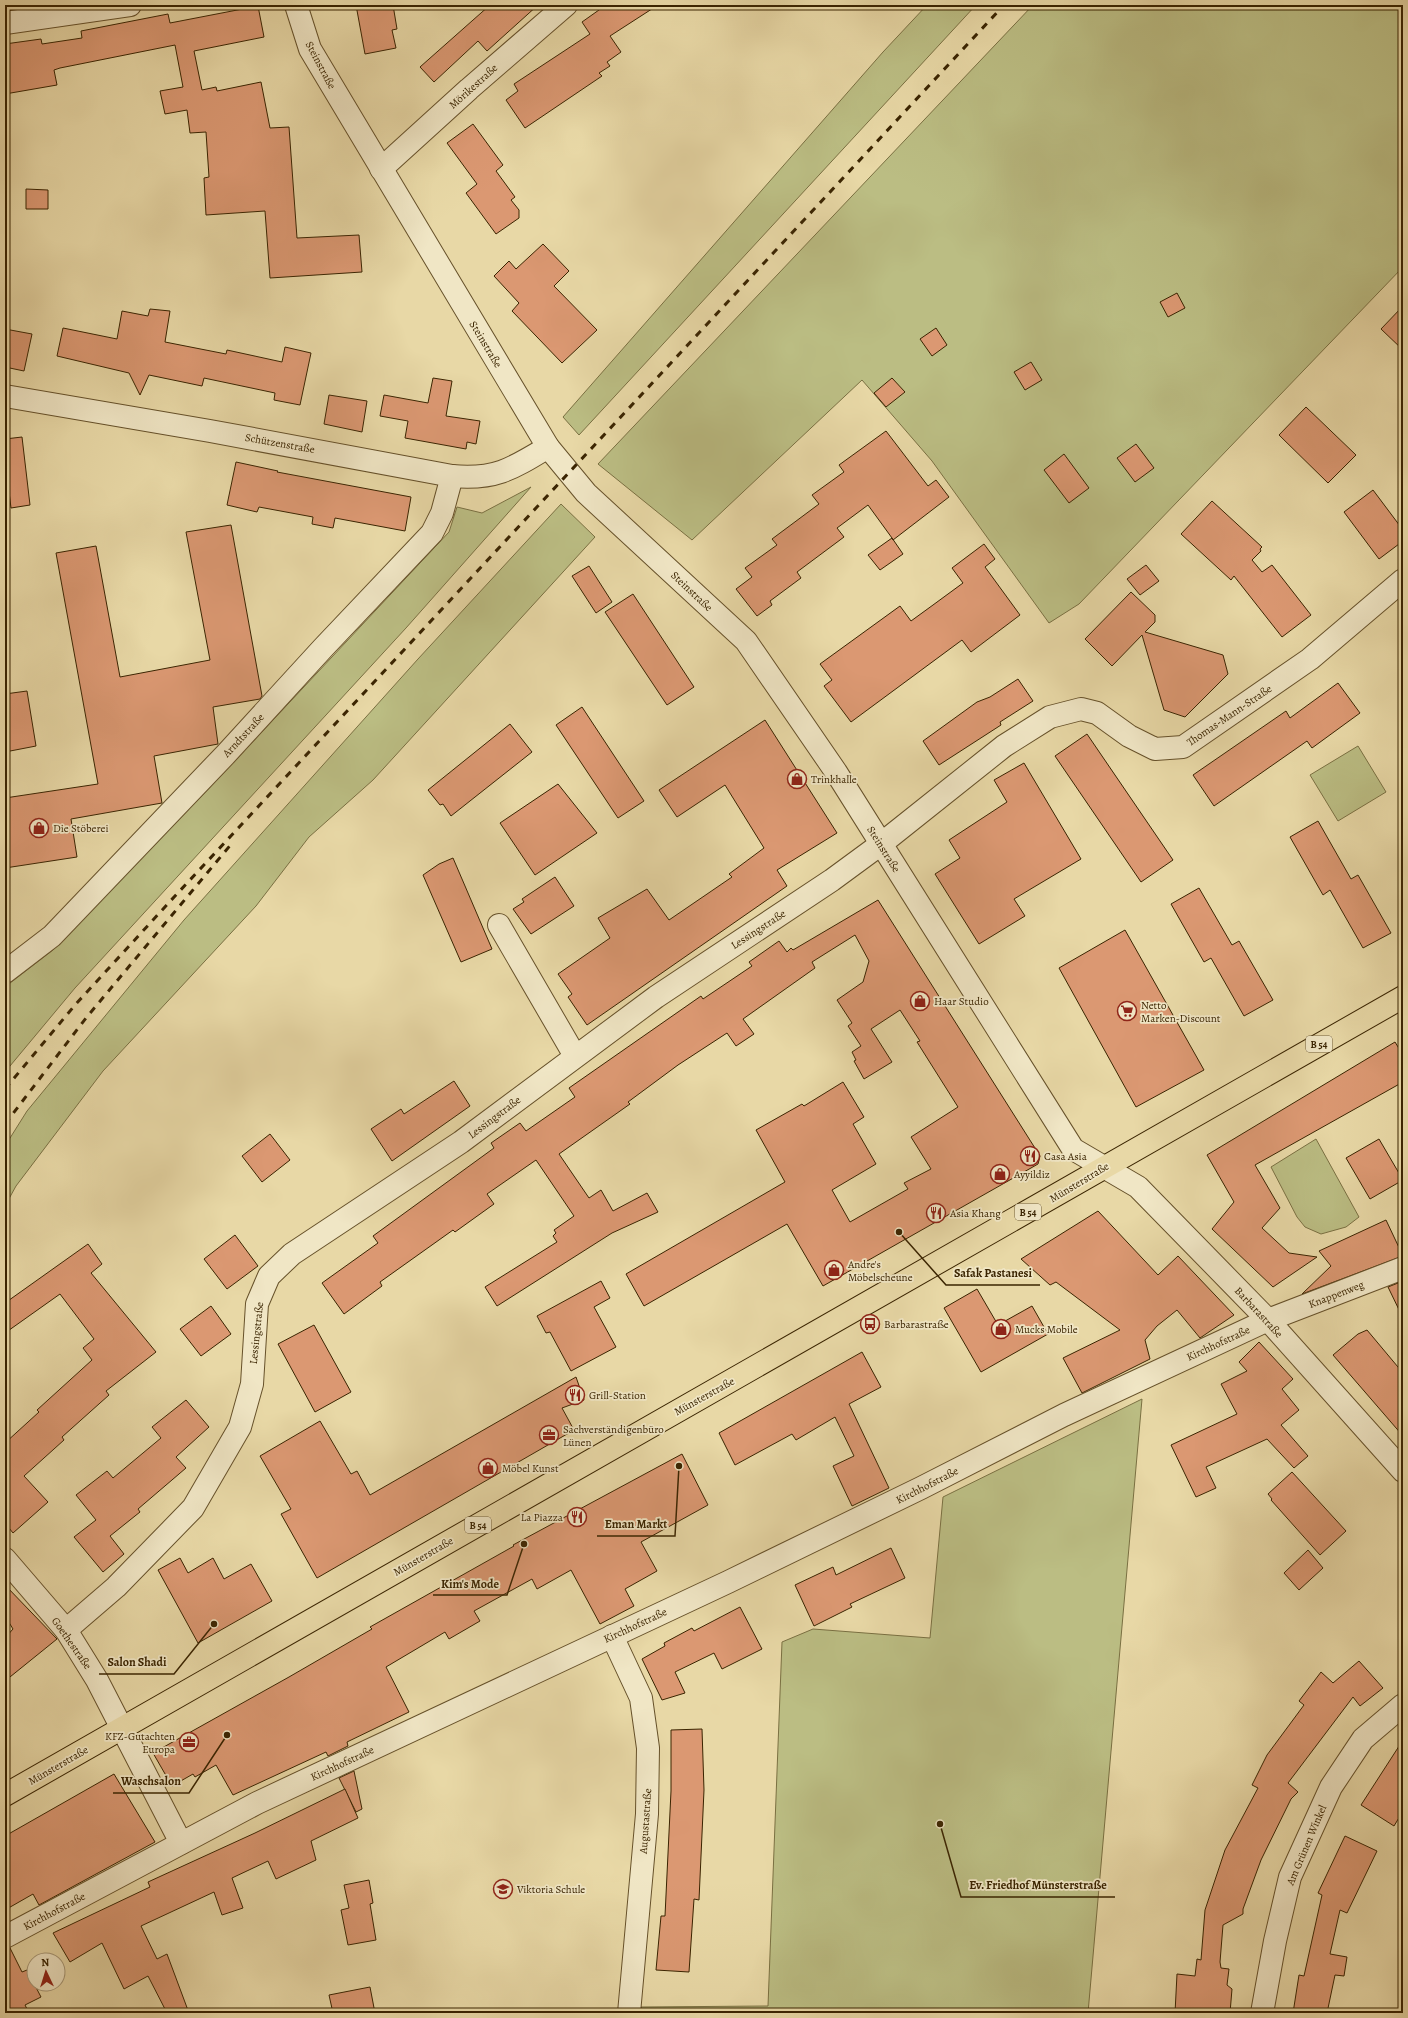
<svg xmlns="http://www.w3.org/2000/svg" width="1408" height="2018" viewBox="0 0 1408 2018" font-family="Alegreya,serif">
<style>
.green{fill:#bbbd83;stroke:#7a7042}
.building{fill:#db9872;stroke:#3a2401}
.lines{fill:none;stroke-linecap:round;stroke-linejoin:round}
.minor-casing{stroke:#66512a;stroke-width:24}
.major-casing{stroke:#3a2401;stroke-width:24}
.minor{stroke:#f0e6c5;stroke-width:22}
.major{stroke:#e8d8a6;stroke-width:22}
.rail{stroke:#3a2401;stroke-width:3;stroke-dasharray:7 7;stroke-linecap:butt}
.labels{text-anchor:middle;stroke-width:3.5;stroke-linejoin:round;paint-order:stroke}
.shield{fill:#f0e6c5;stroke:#715e3c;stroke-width:1}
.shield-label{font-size:10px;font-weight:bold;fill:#3a2401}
.street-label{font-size:11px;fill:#3a2401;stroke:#f0e6c5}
.poi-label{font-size:11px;fill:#3a2401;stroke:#f0e6c5;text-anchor:start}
.leader{fill:none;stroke:#3a2401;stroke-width:1.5}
.callout-dot{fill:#3a2401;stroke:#f0e6c5;stroke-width:1.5}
.callout-label{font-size:12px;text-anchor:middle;font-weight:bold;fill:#3a2401;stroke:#f0e6c5;stroke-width:3.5;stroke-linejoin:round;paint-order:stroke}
</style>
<rect width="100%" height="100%" fill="#e8d8a6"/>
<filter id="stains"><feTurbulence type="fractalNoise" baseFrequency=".005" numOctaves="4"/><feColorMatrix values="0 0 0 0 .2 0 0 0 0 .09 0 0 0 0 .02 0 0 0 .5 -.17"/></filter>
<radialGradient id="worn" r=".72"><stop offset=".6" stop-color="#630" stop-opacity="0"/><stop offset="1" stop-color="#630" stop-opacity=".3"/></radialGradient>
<g class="green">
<polygon points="927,5 976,5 579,435 563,417 883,52"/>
<polygon points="1033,5 1403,5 1403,267 1079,604 1049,623 932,461 862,380 692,540 598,464"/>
<polygon points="531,487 406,628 75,988 5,1072 5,987 53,950 215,782 449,532 457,507 482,513"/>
<polygon points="561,504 595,537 373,780 309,837 256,906 103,1071 16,1186 5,1206 5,1146 27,1111 184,920 418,659"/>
<polygon points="1358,746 1386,792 1338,821 1310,775"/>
<polygon points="1316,1139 1359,1217 1346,1227 1321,1234 1305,1227 1297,1217 1271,1167"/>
<polygon points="1142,1399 1088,2013 641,2013 641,2007 768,2006 782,1642 813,1629 930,1638 943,1497"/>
</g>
<g class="building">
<polygon points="356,5 393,5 397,29 392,30 396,48 365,54"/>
<polygon points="490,5 538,5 487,51 478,41 434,82 420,67"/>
<polygon points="606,5 658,5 610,36 621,52 607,62 610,66 599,73 602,76 525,128 506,100 518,91 514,84 590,34 582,22"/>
<polygon points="258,6 264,37 194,51 202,90 216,87 217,91 261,82 270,128 289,127 297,238 359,235 362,272 270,278 265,211 206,215 204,178 209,177 206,132 190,133 187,110 165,114 160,91 183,87 175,45 60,68 54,70 57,85 5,94 5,44 41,39 42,44 82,38 81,31 168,14 170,23"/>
<polygon points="473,124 503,165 496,171 515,197 511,200 519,210 519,218 496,234 466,193 477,184 447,143"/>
<polygon points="26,189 48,190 48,209 26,209"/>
<polygon points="543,244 569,271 554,286 597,330 562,363 512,311 519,303 494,276 509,261 516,269"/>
<polygon points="1177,293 1185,308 1168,317 1160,302"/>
<polygon points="1403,306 1403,350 1381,329"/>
<polygon points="150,309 170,311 165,342 226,354 227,350 282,362 285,347 311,353 300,405 274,400 275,393 204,378 202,386 149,375 140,395 129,373 57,356 63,328 117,339 122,311 148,316"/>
<polygon points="936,328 947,345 932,356 920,339"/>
<polygon points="5,329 32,334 24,371 5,367"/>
<polygon points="1031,362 1042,380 1025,390 1014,372"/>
<polygon points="433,378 452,381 446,416 480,421 476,444 467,442 466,449 405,438 408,421 380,416 384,395 428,403"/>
<polygon points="892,378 905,392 886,407 874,393"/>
<polygon points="329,395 367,401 362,432 324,424"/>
<polygon points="1306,407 1356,455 1328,483 1279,435"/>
<polygon points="886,431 928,486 936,480 949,497 893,540 892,538 903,554 880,570 868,555 892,538 868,505 837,528 844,537 797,572 801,578 770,601 772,605 757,616 736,589 752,577 745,568 777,545 772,539 819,504 812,495 844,472 839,465"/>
<polygon points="22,437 30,505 11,508 5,459 5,439"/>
<polygon points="1136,444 1154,468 1135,482 1117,458"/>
<polygon points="1064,454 1089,488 1069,503 1044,470"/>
<polygon points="236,462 278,471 277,472 411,497 405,531 335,518 333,528 312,524 313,517 259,507 257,512 227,505"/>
<polygon points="1373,490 1403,530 1403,541 1379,559 1344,512"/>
<polygon points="1212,501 1262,547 1260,549 1261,551 1252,560 1262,572 1272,565 1311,615 1282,637 1234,576 1231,580 1181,534"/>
<polygon points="231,525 262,696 260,699 213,707 218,744 154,756 162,803 71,819 77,857 5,868 5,798 98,784 56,553 96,546 120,677 210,660 186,532"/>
<polygon points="984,544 995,559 985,567 1020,615 971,652 962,640 851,722 824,686 832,680 820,664 900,606 911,621 933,605 963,583 952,568"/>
<polygon points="1146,565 1159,581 1140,595 1127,579"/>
<polygon points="589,566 612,602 596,613 572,576"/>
<polygon points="1131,592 1155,615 1155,622 1145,632 1223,655 1228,674 1185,717 1164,710 1142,635 1112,666 1085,639"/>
<polygon points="633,594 694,687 667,705 605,612"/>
<polygon points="1018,679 1033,701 1000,722 1001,725 939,765 923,741 977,702 990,697"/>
<polygon points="1338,683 1360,713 1312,748 1307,741 1214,806 1193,775 1286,711 1290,718"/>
<polygon points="27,691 36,746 5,752 5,694"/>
<polygon points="582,707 644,801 618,818 556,725"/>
<polygon points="765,720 837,833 777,870 787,886 587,1025 568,997 572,994 558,974 610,938 598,918 647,889 669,920 732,877 729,874 764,848 725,785 677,817 659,790"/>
<polygon points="510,724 532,752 451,816 443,804 440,805 428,790"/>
<polygon points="1087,734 1173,860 1141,882 1055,756"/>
<polygon points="1024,763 1081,859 1014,899 1025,916 979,944 935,874 960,858 949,840 1007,802 994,780"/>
<polygon points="558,784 597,833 535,875 500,823"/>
<polygon points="1318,821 1351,879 1358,875 1391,933 1363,948 1330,890 1323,895 1290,837"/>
<polygon points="453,858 492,949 461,962 423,875 439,864"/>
<polygon points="555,877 574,906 531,934 513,909 524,902 522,899"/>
<polygon points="1199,888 1232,945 1239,941 1273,1000 1244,1016 1211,958 1204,962 1171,904"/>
<polygon points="878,900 1040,1156 1038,1164 823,1286 787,1224 644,1306 626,1274 785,1182 756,1130 802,1104 804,1106 843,1082 864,1117 853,1124 876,1164 832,1190 850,1222 908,1189 904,1183 931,1169 911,1137 958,1107 917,1042 920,1041 900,1010 871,1029 892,1062 864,1079 854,1061 856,1060 852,1052 861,1046 848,1026 852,1023 837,1000 863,982 869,961 855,935 812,962 815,968 743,1019 754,1034 736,1046 727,1033 678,1065 628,1102 630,1104 559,1154 589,1198 601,1190 613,1211 647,1193 658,1212 612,1233 497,1306 485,1287 557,1242 553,1236 556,1233 554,1230 574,1216 536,1160 487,1194 494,1204 455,1232 453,1230 380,1282 382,1286 344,1314 322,1283 378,1243 373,1236 494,1148 491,1143 520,1123 526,1131 575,1097 569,1088 701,996 703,999 752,966 749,962 779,941 787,952 791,948 793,950"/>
<polygon points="1125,930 1204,1070 1136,1107 1059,968"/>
<polygon points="1395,1042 1403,1055 1403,1082 1255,1165 1280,1208 1262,1228 1289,1253 1317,1257 1273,1287 1212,1229 1234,1202 1207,1155"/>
<polygon points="454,1081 470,1106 392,1161 371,1129 401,1109 404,1114"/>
<polygon points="270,1134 290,1160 262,1182 242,1156"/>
<polygon points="1379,1139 1403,1180 1370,1199 1346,1158"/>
<polygon points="1098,1211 1158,1275 1178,1256 1234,1315 1200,1338 1177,1310 1157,1326 1145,1340 1150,1359 1082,1393 1063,1358 1120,1330 1056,1282 1050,1285 1021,1259"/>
<polygon points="1386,1220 1403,1256 1302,1294 1331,1266 1319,1251"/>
<polygon points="235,1235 258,1266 227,1289 204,1259"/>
<polygon points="88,1244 102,1264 91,1273 156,1352 106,1391 109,1395 62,1437 64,1440 24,1476 48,1502 13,1533 5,1523 5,1443 39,1412 37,1410 92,1360 83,1348 94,1339 60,1294 5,1333 5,1303"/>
<polygon points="601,1281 610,1298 594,1307 616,1347 571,1371 550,1332 546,1333 537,1316"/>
<polygon points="1403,1281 1403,1318 1388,1287"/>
<polygon points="977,1289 998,1325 1032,1306 1048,1334 981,1372 944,1308"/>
<polygon points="211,1306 231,1334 201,1356 180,1329"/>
<polygon points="314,1325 351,1392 315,1412 278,1344"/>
<polygon points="1367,1330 1403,1373 1403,1436 1333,1355 1358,1334"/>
<polygon points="1259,1342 1293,1379 1282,1389 1299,1410 1281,1425 1308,1456 1294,1468 1267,1439 1206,1467 1216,1488 1196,1497 1171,1445 1237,1414 1221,1384 1247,1371 1239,1362"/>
<polygon points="862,1352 881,1387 849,1404 889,1488 852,1506 833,1466 854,1456 835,1417 796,1440 792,1434 735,1465 719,1433"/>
<polygon points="576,1377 584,1400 562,1408 574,1430 317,1578 281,1514 291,1509 260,1456 320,1421 351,1474 357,1471 370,1495"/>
<polygon points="186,1400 209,1427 176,1457 186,1468 138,1509 140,1512 110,1536 124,1554 103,1572 74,1537 96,1520 76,1495 107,1471 113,1478 161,1438 152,1427"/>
<polygon points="682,1454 708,1505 641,1542 657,1571 625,1589 634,1606 600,1624 571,1570 537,1589 532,1579 474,1611 480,1621 449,1639 445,1632 386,1667 409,1712 347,1742 348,1746 328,1756 326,1752 233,1795 216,1765 195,1777 193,1774 172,1786 153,1753 289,1677 372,1629 370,1627 514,1546 513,1545"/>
<polygon points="1292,1472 1346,1531 1320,1555 1271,1500 1272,1499 1268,1494"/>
<polygon points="891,1548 905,1578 850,1604 852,1607 814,1626 795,1585 833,1567 836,1575"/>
<polygon points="1308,1550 1323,1568 1299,1590 1284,1573"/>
<polygon points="180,1558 188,1573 213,1558 224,1579 251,1564 272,1601 198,1643 158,1570"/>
<polygon points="5,1585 57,1639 5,1681 5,1638 13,1629 5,1616"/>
<polygon points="740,1607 762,1649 722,1669 714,1653 675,1672 685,1693 662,1700 642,1659 665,1646 664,1643 692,1628 694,1631"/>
<polygon points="1359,1661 1383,1688 1360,1706 1353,1697 1288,1783 1298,1792 1291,1799 1261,1860 1243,1909 1243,1914 1223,1925 1220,1962 1221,1968 1229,1969 1227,1985 1232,1989 1230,2013 1175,2013 1177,1974 1195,1976 1197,1959 1201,1960 1205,1910 1225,1850 1258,1788 1252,1785 1267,1755 1304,1705 1299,1701 1321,1672 1333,1683"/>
<polygon points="702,1729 704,1790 699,1900 694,1899 689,1972 656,1970 661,1916 665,1916 671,1791 671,1730"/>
<polygon points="1403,1740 1403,1811 1394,1826 1361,1805"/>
<polygon points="354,1771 362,1809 356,1812 339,1778"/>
<polygon points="114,1774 155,1842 39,1905 33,1894 5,1910 5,1836"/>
<polygon points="345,1789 358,1818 311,1841 316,1860 276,1879 268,1861 232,1878 243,1908 222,1915 214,1892 141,1926 157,1959 167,1954 189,2013 167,2013 148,1976 124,1989 102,1943 70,1962 53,1933 150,1887 148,1882 255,1833"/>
<polygon points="1345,1836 1377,1851 1347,1913 1340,1910 1330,1954 1347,1957 1344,1976 1335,1975 1327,2013 1293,2013 1299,1975 1304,1976 1322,1895 1318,1893"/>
<polygon points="369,1880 373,1903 370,1904 376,1940 348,1945 341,1910 349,1908 344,1885"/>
<polygon points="10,1948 22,1972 27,1970 41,1997 25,2005 29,2013 5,2013 5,1949"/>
<polygon points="370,1987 375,2013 333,2013 329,1995"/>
</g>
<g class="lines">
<defs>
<g id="minor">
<polyline points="296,5 310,49 548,447 586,493 746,641 836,772 1073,1149 1138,1187 1268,1320 1403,1471"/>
<polyline points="5,23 130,5"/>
<polyline points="381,169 469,89 566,5"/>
<path d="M5,396L210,431L452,476C495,480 512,469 548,447"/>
<polyline points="499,925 575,1056"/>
<polyline points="5,972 52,936 226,754 323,648 432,533 442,513 452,476"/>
<polyline points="5,1559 66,1630 97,1680 181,1843"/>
<polyline points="66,1630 116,1587 193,1508 240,1427 252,1384 257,1304 269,1276 292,1254 461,1142 656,997 832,880 881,844 1004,746 1050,717 1081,709 1097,713 1129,736 1155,749 1183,747 1310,659 1403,580"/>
<polyline points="612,1636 641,1698 648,1748 647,1814 629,2013"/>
<polyline points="5,1937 257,1803 728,1582 921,1488 1064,1415 1268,1320 1403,1268"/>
<polyline points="1262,2013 1275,1941 1290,1877 1331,1787 1363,1739 1403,1705"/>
</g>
<polyline id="major" points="5,1795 1403,997"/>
</defs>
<use href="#minor" class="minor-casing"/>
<use href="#major" class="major-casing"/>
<use href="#minor" class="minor"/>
<use href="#major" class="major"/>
<g class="rail">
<polyline points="5,1089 75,1005 175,896 1004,5"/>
<polyline points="5,1124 86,1018 233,842"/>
</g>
</g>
<defs>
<symbol id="shop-ring" viewBox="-11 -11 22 22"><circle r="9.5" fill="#f0e6c5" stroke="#8f2418" stroke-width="1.5"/><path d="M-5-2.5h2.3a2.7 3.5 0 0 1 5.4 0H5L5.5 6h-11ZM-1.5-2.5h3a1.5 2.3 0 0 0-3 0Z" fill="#8f2418"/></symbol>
<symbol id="supermarket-ring" viewBox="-11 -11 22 22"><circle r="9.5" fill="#f0e6c5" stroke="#8f2418" stroke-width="1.5"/><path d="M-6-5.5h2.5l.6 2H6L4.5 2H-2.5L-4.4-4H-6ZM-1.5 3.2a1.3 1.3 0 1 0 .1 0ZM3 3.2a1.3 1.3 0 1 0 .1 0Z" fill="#8f2418"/></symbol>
<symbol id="restaurant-ring" viewBox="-11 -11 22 22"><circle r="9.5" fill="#f0e6c5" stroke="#8f2418" stroke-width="1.5"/><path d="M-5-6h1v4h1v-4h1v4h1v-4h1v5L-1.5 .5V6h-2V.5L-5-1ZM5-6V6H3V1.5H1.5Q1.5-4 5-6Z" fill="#8f2418"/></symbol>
<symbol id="bus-ring" viewBox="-11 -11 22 22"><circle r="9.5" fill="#f0e6c5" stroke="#8f2418" stroke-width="1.5"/><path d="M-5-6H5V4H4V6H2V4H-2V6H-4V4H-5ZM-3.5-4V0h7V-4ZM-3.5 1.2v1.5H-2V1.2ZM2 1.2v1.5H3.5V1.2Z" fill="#8f2418"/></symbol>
<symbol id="office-ring" viewBox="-11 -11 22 22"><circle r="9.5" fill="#f0e6c5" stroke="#8f2418" stroke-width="1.5"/><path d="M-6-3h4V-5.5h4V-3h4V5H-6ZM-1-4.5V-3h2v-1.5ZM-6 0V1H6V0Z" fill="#8f2418"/></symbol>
<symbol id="school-ring" viewBox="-11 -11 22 22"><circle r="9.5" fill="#f0e6c5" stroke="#8f2418" stroke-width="1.5"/><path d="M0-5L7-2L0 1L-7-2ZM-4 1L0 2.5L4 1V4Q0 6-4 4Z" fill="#8f2418"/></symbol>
</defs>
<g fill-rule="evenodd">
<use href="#shop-ring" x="786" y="768" width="22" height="22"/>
<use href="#shop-ring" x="28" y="817" width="22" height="22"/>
<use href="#shop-ring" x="909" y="990" width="22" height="22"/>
<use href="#supermarket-ring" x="1116" y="1000" width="22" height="22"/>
<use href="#restaurant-ring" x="1019" y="1145" width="22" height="22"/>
<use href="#shop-ring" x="989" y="1163" width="22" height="22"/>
<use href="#restaurant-ring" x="925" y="1202" width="22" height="22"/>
<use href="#shop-ring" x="823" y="1259" width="22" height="22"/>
<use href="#bus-ring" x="859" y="1313" width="22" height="22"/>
<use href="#shop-ring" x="990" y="1318" width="22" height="22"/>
<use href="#restaurant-ring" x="564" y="1384" width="22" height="22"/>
<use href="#office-ring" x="538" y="1424" width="22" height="22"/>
<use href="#shop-ring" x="477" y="1457" width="22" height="22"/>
<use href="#restaurant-ring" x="566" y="1506" width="22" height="22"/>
<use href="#office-ring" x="178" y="1731" width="22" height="22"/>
<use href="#school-ring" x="492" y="1878" width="22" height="22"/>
</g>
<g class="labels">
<g class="shield">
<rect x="1306" y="1036" width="26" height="16" rx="3"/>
<rect x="1015" y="1204" width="26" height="16" rx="3"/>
<rect x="465" y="1517" width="26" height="16" rx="3"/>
</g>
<g class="shield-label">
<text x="1319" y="1048">B 54</text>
<text x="1028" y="1216">B 54</text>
<text x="478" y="1529">B 54</text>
</g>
<g class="street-label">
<text transform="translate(321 65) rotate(62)" y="4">Steinstraße</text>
<text transform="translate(473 86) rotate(-42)" y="4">Mörikestraße</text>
<text transform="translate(486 344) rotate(59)" y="4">Steinstraße</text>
<text transform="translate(280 443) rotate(10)" y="4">Schützenstraße</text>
<text transform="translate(692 591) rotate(43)" y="4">Steinstraße</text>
<text transform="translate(1229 715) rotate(-34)" y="4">Thomas-Mann-Straße</text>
<text transform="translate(243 735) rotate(-47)" y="4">Arndtstraße</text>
<text transform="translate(884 849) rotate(58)" y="4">Steinstraße</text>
<text transform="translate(758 929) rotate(-33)" y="4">Lessingstraße</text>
<text transform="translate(494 1117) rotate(-37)" y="4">Lessingstraße</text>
<text transform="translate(1079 1182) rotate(-31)" y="4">Münsterstraße</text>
<text transform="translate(1336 1294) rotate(-21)" y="4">Knappenweg</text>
<text transform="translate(1259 1312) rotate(47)" y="4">Barbarastraße</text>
<text transform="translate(256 1333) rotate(-84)" y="4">Lessingstraße</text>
<text transform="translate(1218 1343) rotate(-25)" y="4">Kirchhofstraße</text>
<text transform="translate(704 1396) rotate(-29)" y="4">Münsterstraße</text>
<text transform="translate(927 1485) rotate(-27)" y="4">Kirchhofstraße</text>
<text transform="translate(423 1556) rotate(-30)" y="4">Münsterstraße</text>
<text transform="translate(635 1625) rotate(-25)" y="4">Kirchhofstraße</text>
<text transform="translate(72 1643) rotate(55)" y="4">Goethestraße</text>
<text transform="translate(342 1763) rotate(-25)" y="4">Kirchhofstraße</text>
<text transform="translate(58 1765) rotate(-30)" y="4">Münsterstraße</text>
<text transform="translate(645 1821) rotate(-86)" y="4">Augustastraße</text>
<text transform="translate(1306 1845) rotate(-67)" y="4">Am Grünen Winkel</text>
<text transform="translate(54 1911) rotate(-28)" y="4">Kirchhofstraße</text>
</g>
<g class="poi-label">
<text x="811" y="783">Trinkhalle</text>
<text x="53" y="832">Die Stöberei</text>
<text x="934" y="1005">Haar Studio</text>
<text x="1141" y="1009">Netto<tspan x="1141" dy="13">Marken-Discount</tspan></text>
<text x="1044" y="1160">Casa Asia</text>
<text x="1014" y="1178">Ayyildiz</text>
<text x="950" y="1217">Asia Khang</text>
<text x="848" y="1268">Andre's<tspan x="848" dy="13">Möbelscheune</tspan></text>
<text x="884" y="1328">Barbarastraße</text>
<text x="1015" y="1333">Mucks Mobile</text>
<text x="589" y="1399">Grill-Station</text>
<text x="563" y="1433">Sachverständigenbüro<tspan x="563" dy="13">Lünen</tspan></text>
<text x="502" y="1472">Möbel Kunst</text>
<text x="563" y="1521" text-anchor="end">La Piazza</text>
<text x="175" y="1740" text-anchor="end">KFZ-Gutachten<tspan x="175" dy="13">Europa</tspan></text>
<text x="517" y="1893">Viktoria Schule</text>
</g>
</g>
<path class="leader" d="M899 1232L946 1285H1040M679 1466L675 1536H597M524 1544L507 1595H433M214 1624L174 1674H99M227 1735L189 1793H113M940 1824L961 1897H1115"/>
<g class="callout-dot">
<circle cx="899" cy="1232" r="4"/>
<circle cx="679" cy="1466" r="4"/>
<circle cx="524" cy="1544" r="4"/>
<circle cx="214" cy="1624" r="4"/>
<circle cx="227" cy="1735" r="4"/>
<circle cx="940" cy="1824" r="4"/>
</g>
<g class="callout-label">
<text x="993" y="1277">Safak Pastanesi</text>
<text x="636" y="1528">Eman Markt</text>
<text x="470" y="1588">Kim's Mode</text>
<text x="137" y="1666">Salon Shadi</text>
<text x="151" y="1785">Waschsalon</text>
<text x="1038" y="1889">Ev. Friedhof Münsterstraße</text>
</g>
<rect width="1408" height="2018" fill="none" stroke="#e8d8a6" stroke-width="20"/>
<rect x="6" y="6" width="1396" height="2006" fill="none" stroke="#3a2401" stroke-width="2"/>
<rect x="10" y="10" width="1388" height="1998" fill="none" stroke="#3a2401"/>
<g transform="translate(46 1972) rotate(356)"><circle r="19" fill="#f0e6c5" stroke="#a79877"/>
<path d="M0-3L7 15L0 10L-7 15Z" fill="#8f2418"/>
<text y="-6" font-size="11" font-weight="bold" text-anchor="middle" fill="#3a2401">N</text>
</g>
<rect width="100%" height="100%" filter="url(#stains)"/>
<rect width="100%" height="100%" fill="url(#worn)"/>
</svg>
